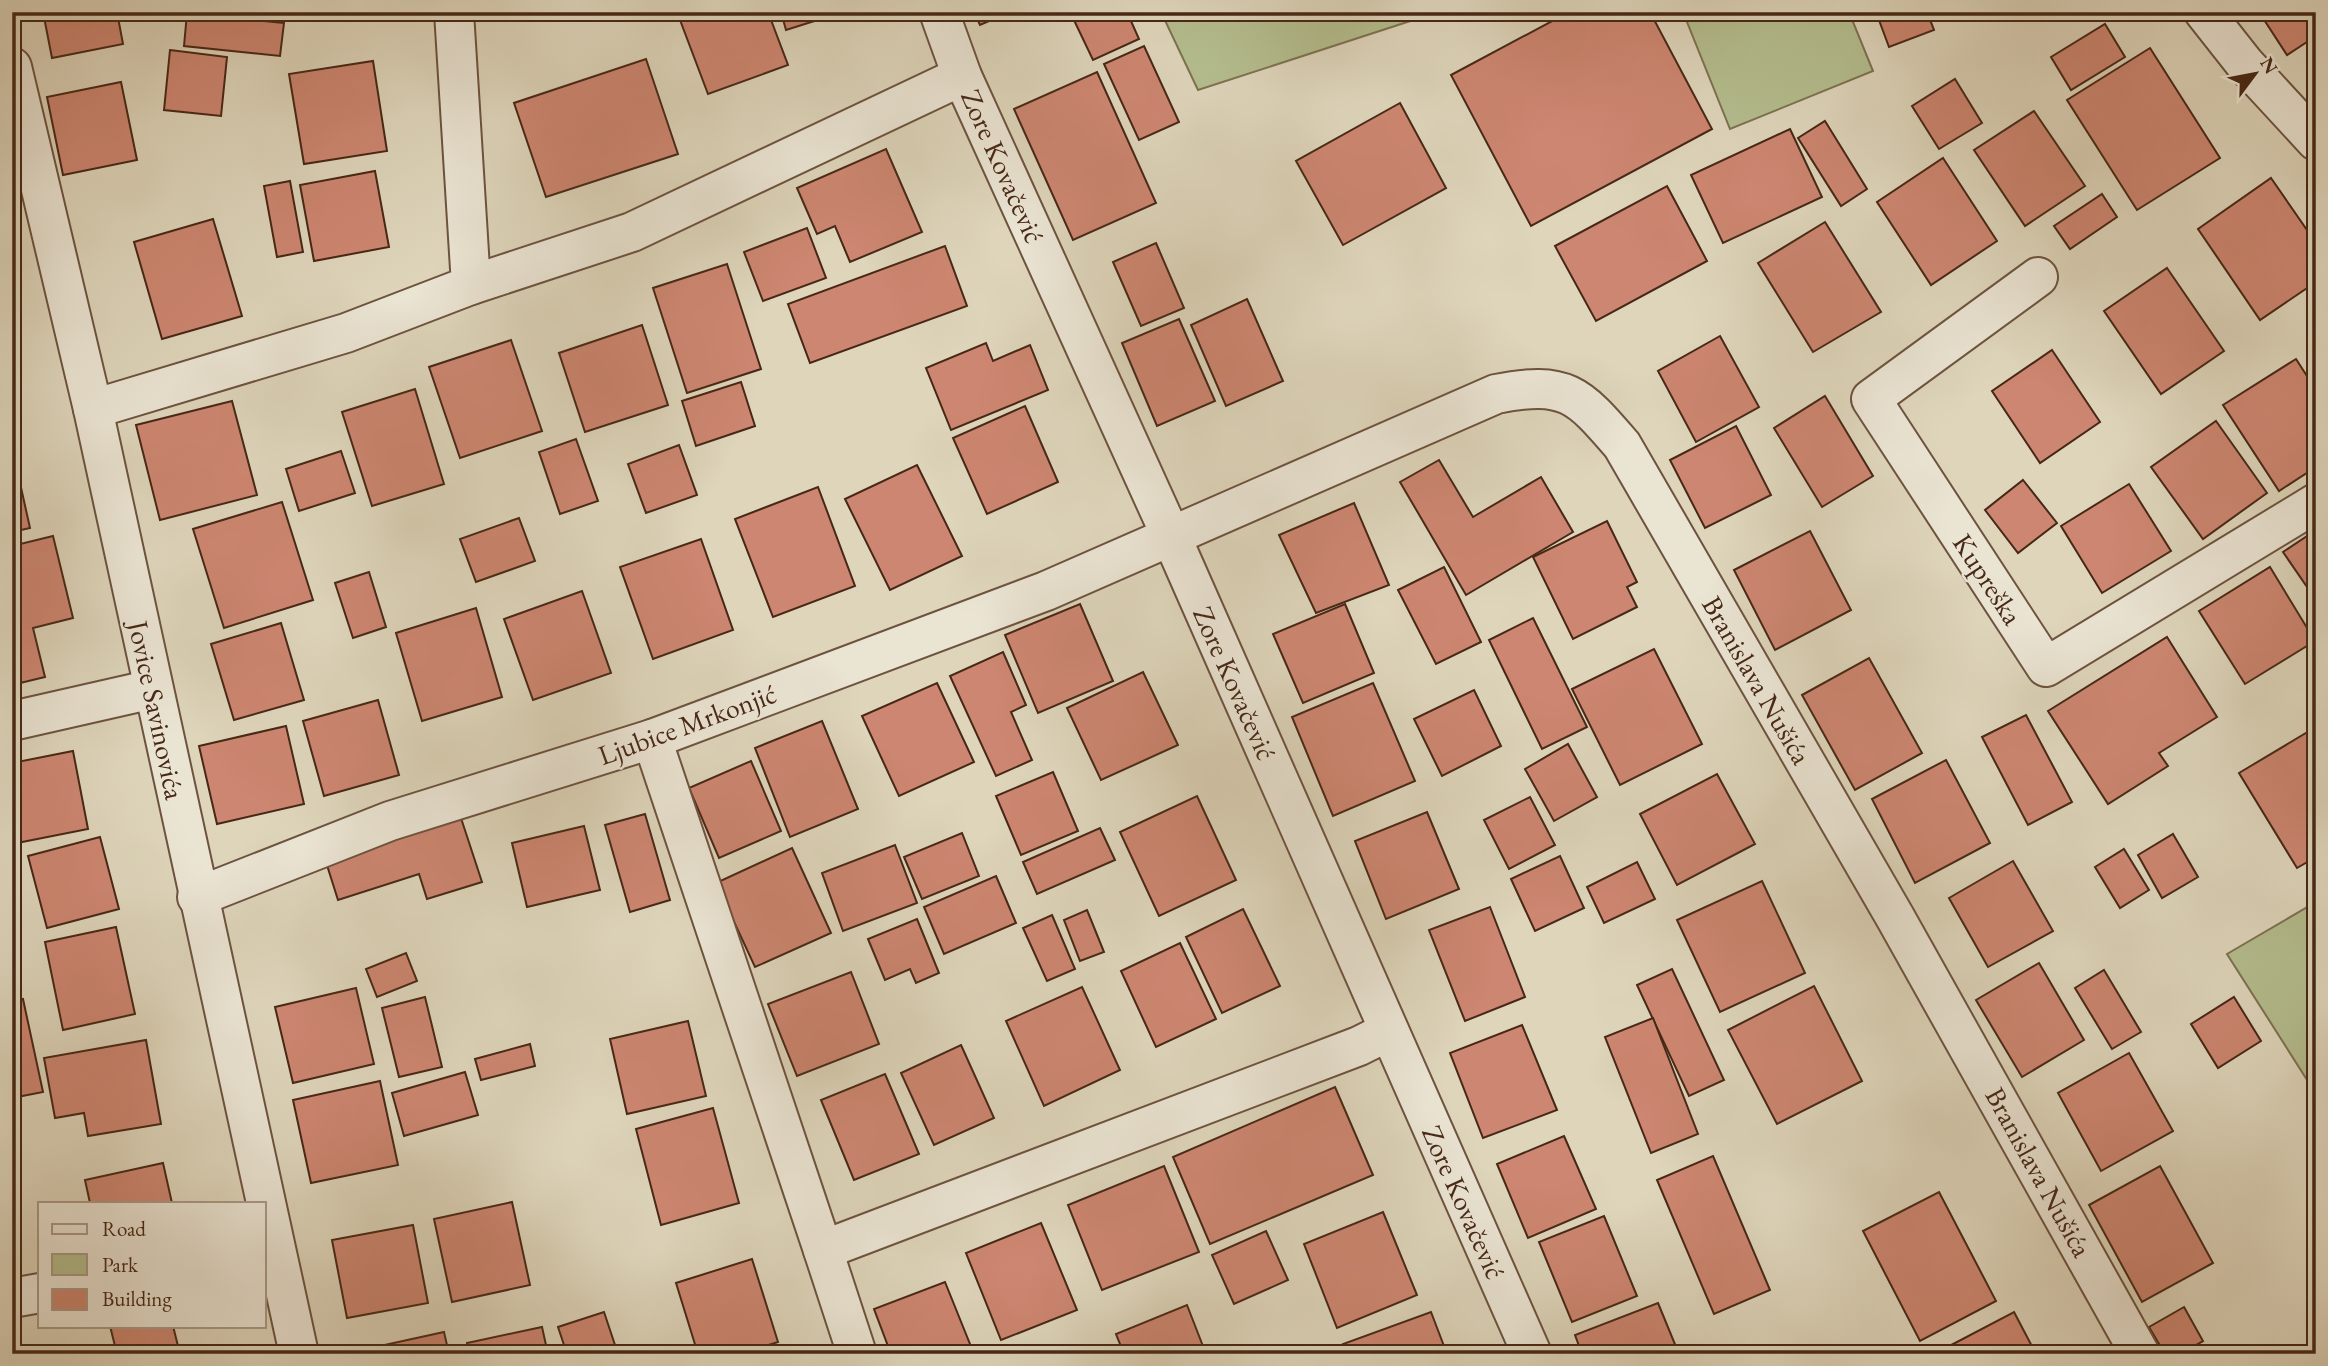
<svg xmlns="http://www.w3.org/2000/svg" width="2328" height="1366" viewBox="0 0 2328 1366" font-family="'EB Garamond',serif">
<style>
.green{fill:#b4bd8e;stroke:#7e7252;stroke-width:2}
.building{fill:#cd8671;stroke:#472816;stroke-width:2}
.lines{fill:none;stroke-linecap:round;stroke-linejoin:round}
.minor-casing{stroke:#6d533f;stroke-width:42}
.minor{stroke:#eae4d3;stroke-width:38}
.labels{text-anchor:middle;stroke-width:5;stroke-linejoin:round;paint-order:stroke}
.street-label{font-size:28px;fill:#472816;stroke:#eae4d3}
</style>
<rect width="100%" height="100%" fill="#ded5bb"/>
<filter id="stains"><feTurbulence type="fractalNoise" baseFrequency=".00286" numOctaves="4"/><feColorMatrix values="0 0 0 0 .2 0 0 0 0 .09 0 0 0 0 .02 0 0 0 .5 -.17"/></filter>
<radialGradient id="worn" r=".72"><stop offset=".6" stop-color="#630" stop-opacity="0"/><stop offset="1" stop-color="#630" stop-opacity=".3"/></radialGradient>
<g class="green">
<polygon points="1161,12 1438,12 1198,90"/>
<polygon points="1683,12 1849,12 1873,71 1730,129"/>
<polygon points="2316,902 2316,1094 2227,954"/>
</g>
<g class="building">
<polygon points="43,12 117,12 123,44 52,58"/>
<polygon points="677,12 768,12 788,65 708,94"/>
<polygon points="781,12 843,12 786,30"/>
<polygon points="974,12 1010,12 980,25"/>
<polygon points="1082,12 1127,12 1139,39 1093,60 1072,16"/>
<polygon points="1569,12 1650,12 1712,129 1531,226 1451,75"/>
<polygon points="1876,12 1927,12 1934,30 1889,47"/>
<polygon points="2003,12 2026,12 2005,19"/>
<polygon points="2259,12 2316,12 2316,36 2287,55"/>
<polygon points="187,13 284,23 280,56 184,46"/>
<polygon points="2105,24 2125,57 2071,90 2051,57"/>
<polygon points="1144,46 1179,122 1139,140 1104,64"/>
<polygon points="2150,48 2220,158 2137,210 2067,100"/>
<polygon points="170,50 227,57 221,116 164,110"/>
<polygon points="646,59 678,154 546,197 514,103"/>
<polygon points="373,61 387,151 304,164 289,74"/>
<polygon points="1097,72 1156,203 1073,240 1014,109"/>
<polygon points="1955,79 1982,123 1939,149 1912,106"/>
<polygon points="121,82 137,160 63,175 47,97"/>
<polygon points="1400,103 1446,188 1343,245 1296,161"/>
<polygon points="2034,111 2085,186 2025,226 1974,150"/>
<polygon points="1825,121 1867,189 1841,206 1798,138"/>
<polygon points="1790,129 1822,197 1723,243 1691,175"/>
<polygon points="886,149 922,232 850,262 835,226 817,234 797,188"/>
<polygon points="1943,158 1997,241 1931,285 1877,202"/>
<polygon points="375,171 389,247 314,261 300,185"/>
<polygon points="2271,178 2316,243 2316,282 2260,320 2198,229"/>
<polygon points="290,181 303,252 277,257 264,186"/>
<polygon points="1667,186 1707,261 1596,321 1555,246"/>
<polygon points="2102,194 2117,217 2070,249 2054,226"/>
<polygon points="213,219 242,316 162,339 134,242"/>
<polygon points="1825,222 1881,312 1813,352 1758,263"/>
<polygon points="807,228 826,278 763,301 744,252"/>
<polygon points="1156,243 1184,308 1141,326 1113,262"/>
<polygon points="945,246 967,306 810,363 788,304"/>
<polygon points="727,264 761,369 687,393 653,288"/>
<polygon points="2167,268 2224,351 2161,394 2104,311"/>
<polygon points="1247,299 1283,381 1226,406 1191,325"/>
<polygon points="1179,319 1215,401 1157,426 1122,343"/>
<polygon points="642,325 668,405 585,432 559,353"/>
<polygon points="1720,336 1759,407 1696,442 1658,371"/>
<polygon points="511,340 542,431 460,458 429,367"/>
<polygon points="986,343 993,361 1030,345 1048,390 951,430 926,368"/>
<polygon points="2052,350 2100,422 2040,463 1992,391"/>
<polygon points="2296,359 2316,390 2316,467 2279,491 2223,405"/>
<polygon points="741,382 755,426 696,446 682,401"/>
<polygon points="415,389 444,484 372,506 342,412"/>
<polygon points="1825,396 1873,476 1822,507 1774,428"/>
<polygon points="232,401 257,495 160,520 136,425"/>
<polygon points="1025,406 1058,482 987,514 953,438"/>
<polygon points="2216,421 2267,493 2203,539 2151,467"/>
<polygon points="1736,426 1771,495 1705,528 1670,460"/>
<polygon points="576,439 598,501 560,514 539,452"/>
<polygon points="679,445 697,495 646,513 628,464"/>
<polygon points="12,447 30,528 12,532"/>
<polygon points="341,451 355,493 299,511 286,469"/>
<polygon points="1439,460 1473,517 1541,477 1573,532 1466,595 1400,482"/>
<polygon points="917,465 962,556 890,590 845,499"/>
<polygon points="2023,480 2057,523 2018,553 1985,510"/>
<polygon points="2129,484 2171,551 2102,593 2061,526"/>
<polygon points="818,487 855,586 773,617 735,519"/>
<polygon points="282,502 313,600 224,628 193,529"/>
<polygon points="1354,503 1389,585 1316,613 1279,535"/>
<polygon points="519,518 535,561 476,582 460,539"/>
<polygon points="1607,521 1637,582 1627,587 1637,607 1573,639 1533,557"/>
<polygon points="2316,530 2316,600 2283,552"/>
<polygon points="1810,531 1851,610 1775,650 1734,570"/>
<polygon points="53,536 73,618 33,628 45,677 12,685 12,546"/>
<polygon points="701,539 733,630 653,659 620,567"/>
<polygon points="1444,567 1481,642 1436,664 1398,590"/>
<polygon points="2270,567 2315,641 2245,684 2199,611"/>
<polygon points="369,572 386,627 353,638 335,583"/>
<polygon points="582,591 611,673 533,700 504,619"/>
<polygon points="1080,604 1113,681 1038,713 1005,635"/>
<polygon points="1345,604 1374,673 1303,703 1273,634"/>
<polygon points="476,608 502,697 422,721 396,633"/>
<polygon points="1533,618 1587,727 1542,749 1489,640"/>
<polygon points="281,623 304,700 234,720 211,644"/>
<polygon points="2167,637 2217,717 2159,753 2168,766 2108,804 2048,711"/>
<polygon points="1654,649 1702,744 1620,785 1572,689"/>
<polygon points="1003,652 1026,705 1011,712 1032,760 996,776 950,676"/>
<polygon points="1869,658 1922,753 1855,790 1802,695"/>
<polygon points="1143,672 1178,745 1101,780 1067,708"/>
<polygon points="937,683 974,762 899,796 862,716"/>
<polygon points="1373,683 1415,781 1333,816 1292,717"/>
<polygon points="1474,690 1501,746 1442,776 1414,719"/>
<polygon points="378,700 399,775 324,796 303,721"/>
<polygon points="2026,715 2072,802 2028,825 1982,737"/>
<polygon points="822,721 858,809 790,837 755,748"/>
<polygon points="286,726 304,804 217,824 199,746"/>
<polygon points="2316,727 2316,857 2297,868 2239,773"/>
<polygon points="1568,744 1597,797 1554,821 1525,769"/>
<polygon points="73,751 88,829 12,844 12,763"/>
<polygon points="1946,760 1990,843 1915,883 1872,799"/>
<polygon points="751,761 781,831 719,858 689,788"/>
<polygon points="1053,772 1078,831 1021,855 996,796"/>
<polygon points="1717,774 1755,844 1677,885 1640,814"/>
<polygon points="1197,796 1236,880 1159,916 1120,832"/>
<polygon points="1530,797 1555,845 1509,869 1484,820"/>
<polygon points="1427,812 1459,889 1386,919 1355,841"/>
<polygon points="645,814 670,900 630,912 605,825"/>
<polygon points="460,815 482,882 427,899 419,874 338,900 325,859"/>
<polygon points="584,826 600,890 527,907 512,843"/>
<polygon points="1100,828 1115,860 1037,894 1023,862"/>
<polygon points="962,833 979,876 922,899 904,857"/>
<polygon points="2173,834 2198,877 2162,898 2138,855"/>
<polygon points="100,837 119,909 47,928 28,856"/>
<polygon points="895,845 917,903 843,931 822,873"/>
<polygon points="792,848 831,933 755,967 716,883"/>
<polygon points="2124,849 2149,890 2120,908 2095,867"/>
<polygon points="1560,856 1584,908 1535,931 1511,879"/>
<polygon points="2013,861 2053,931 1988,967 1949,898"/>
<polygon points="1637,862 1655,899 1604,923 1587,887"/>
<polygon points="996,876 1016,923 944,954 924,907"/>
<polygon points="1762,881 1805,973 1720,1012 1677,920"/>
<polygon points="1490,907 1525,997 1465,1021 1429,930"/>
<polygon points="1243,909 1280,986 1222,1013 1186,937"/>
<polygon points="1087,910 1104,952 1080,961 1064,920"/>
<polygon points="1052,915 1075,969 1047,981 1023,928"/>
<polygon points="917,919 939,973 916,983 910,969 885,980 868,939"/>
<polygon points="116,927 135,1014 63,1030 45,942"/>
<polygon points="1180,943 1216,1019 1156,1047 1121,971"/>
<polygon points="406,953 417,981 377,997 366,969"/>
<polygon points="2039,963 2084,1040 2022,1077 1976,1000"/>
<polygon points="1672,969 1724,1080 1689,1096 1637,985"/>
<polygon points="2104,970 2141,1032 2112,1049 2075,988"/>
<polygon points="851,972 879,1044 797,1076 768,1004"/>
<polygon points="1814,986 1862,1081 1777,1124 1728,1030"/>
<polygon points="1082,987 1120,1070 1044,1106 1006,1021"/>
<polygon points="356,988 374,1064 293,1083 275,1007"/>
<polygon points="425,997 442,1067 399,1077 382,1008"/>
<polygon points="2234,997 2261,1041 2218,1068 2191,1024"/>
<polygon points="23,999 43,1092 12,1098 12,1001"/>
<polygon points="1653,1018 1698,1134 1651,1153 1605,1037"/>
<polygon points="688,1021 706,1096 627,1114 610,1039"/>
<polygon points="1522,1025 1557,1110 1483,1138 1450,1053"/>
<polygon points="146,1040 161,1124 88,1136 84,1113 55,1118 44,1058"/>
<polygon points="530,1044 535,1066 481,1080 475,1059"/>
<polygon points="961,1045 994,1118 934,1145 901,1073"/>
<polygon points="2129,1053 2173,1131 2101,1171 2058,1093"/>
<polygon points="465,1072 478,1115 404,1136 392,1093"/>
<polygon points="885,1074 919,1154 854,1180 821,1100"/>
<polygon points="380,1081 398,1165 311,1183 293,1100"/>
<polygon points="1335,1087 1373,1175 1210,1244 1173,1157"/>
<polygon points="713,1108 739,1203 661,1225 636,1129"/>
<polygon points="1564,1136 1596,1209 1528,1238 1497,1164"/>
<polygon points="1713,1156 1770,1290 1714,1314 1657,1180"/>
<polygon points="163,1163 172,1203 90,1203 85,1180"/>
<polygon points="1164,1166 1199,1252 1102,1290 1068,1205"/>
<polygon points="2160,1166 2213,1263 2142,1302 2089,1205"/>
<polygon points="1939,1192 1996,1301 1920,1341 1863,1231"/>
<polygon points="512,1202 530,1285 452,1302 434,1219"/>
<polygon points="1383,1212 1417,1295 1337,1328 1304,1244"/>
<polygon points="1604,1216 1637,1296 1572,1322 1539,1242"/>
<polygon points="1041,1223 1077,1310 1001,1340 966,1253"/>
<polygon points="413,1225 428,1303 347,1318 332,1240"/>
<polygon points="1266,1231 1288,1280 1234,1304 1212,1255"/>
<polygon points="752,1259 778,1342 739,1354 698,1354 676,1283"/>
<polygon points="945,1282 974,1354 891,1354 874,1309"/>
<polygon points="1658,1303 1679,1354 1582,1354 1575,1335"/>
<polygon points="1187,1305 1206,1354 1124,1354 1116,1334"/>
<polygon points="2184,1307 2203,1341 2180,1354 2165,1354 2149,1327"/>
<polygon points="604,1312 618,1354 567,1354 558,1327"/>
<polygon points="1431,1312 1447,1354 1347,1354 1343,1344"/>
<polygon points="2014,1312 2036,1354 1936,1353"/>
<polygon points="110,1326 173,1326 180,1354 117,1354"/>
<polygon points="542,1327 548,1354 469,1354 467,1343"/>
<polygon points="444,1332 449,1354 357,1354 357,1351"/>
<polygon points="650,1346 653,1354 628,1354"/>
</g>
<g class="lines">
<defs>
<g id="minor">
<polyline points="939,12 962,76 1171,536 1532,1354"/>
<polyline points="2204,12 2245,64 2316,141"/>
<polyline points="12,67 93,409 299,1354"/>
<polyline points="2038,277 1871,399 2046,667 2316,503"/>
<polyline points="471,285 632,232 962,76"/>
<polyline points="93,409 346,333 471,285 454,12"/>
<polyline points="12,721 153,689"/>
<polyline points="652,739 823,1250 1359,1046 1389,1031"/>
<path d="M197,897L390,821L652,739L1046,591L1496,394C1566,380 1578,394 1622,445L1895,917L2140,1354"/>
<polyline points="823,1250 857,1354"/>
<polyline points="12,1298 40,1293"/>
</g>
</defs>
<use href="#minor" class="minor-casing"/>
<use href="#minor" class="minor"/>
</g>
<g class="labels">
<g class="street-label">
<text transform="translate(1003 166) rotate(66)" y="10">Zore Kovačević</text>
<text transform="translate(1988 579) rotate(57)" y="10">Kupreška</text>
<text transform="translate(1757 680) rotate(60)" y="10">Branislava Nušića</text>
<text transform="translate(1235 683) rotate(66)" y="10">Zore Kovačević</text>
<text transform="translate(157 710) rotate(78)" y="10">Jovice Savinovića</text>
<text transform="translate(687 724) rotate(-20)" y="10">Ljubice Mrkonjić</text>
<text transform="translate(2039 1172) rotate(61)" y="10">Branislava Nušića</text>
<text transform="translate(1464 1202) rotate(66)" y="10">Zore Kovačević</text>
</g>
</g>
<rect width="2328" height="1366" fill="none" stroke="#ded5bb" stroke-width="42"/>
<rect x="14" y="14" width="2300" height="1338" fill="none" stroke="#472816" stroke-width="3.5"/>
<rect x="21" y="21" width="2286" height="1324" fill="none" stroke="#472816" stroke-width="2"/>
<rect x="38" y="1202" width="228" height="126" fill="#eae4d3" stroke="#a99987" stroke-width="2"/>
<rect x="52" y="1224" width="35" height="10" fill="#eae4d3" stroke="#a99987" stroke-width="2"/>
<text x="102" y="1236" font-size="21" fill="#472816">Road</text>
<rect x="52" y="1254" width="35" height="21" fill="#b4bd8e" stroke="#a99987" stroke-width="2"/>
<text x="102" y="1272" font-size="21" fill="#472816">Park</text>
<rect x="52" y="1289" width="35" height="21" fill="#cd8671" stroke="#a99987" stroke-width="2"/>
<text x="102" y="1306" font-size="21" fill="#472816">Building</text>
<g transform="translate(2255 74) rotate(58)" stroke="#eae4d3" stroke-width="5" paint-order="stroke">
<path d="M0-5L12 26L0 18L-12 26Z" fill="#472816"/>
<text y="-10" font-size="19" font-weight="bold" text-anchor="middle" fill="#472816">N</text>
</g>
<rect width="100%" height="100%" filter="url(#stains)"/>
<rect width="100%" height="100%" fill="url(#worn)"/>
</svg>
